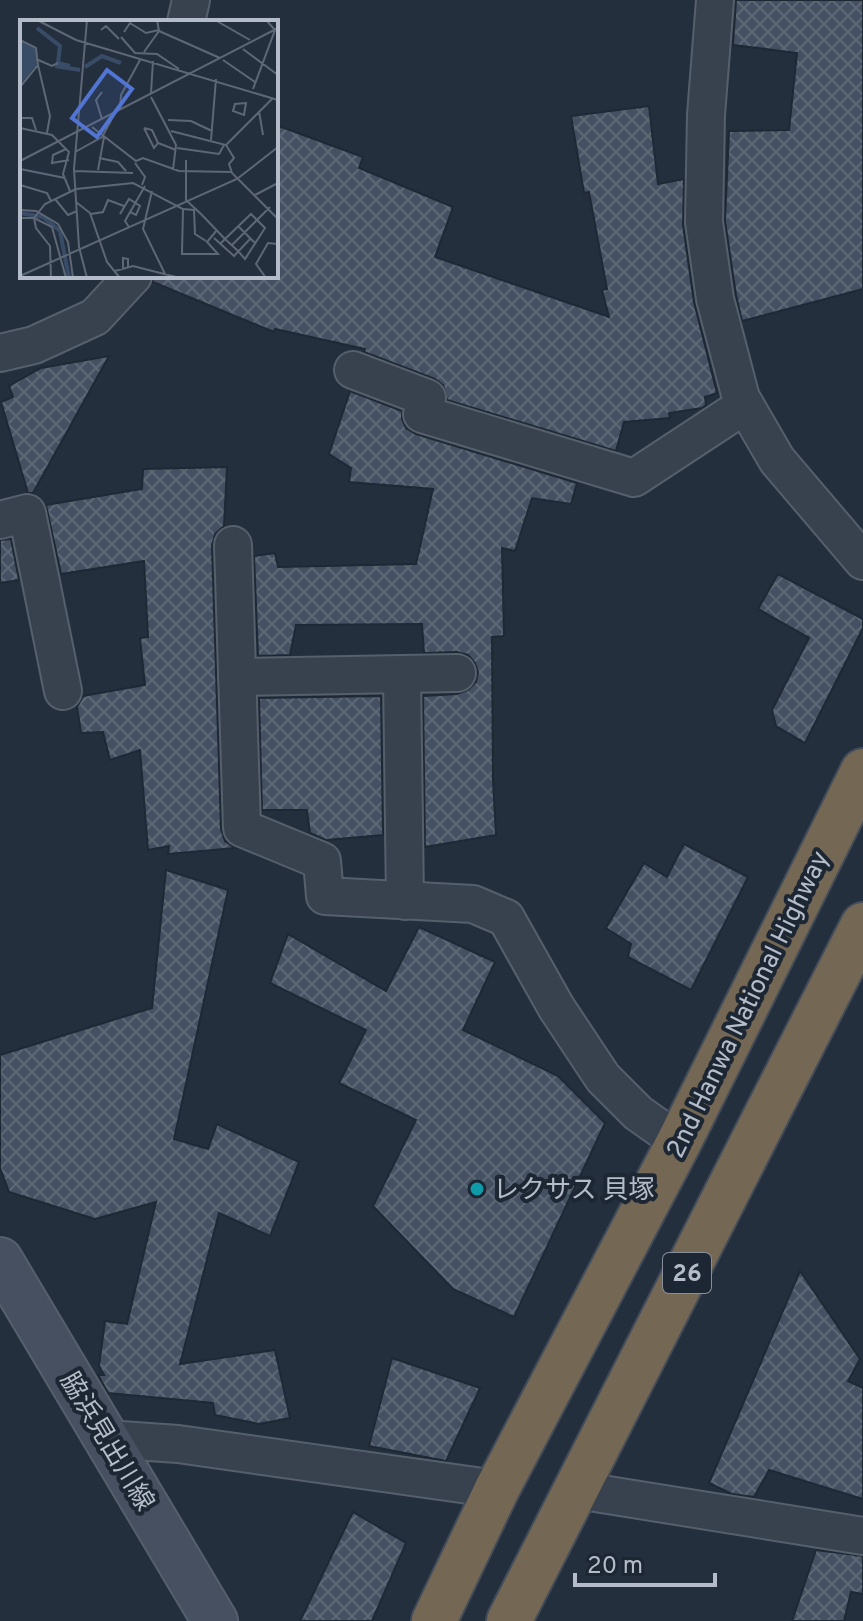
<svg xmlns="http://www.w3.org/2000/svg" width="863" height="1621" viewBox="0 0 863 1621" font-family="Overpass,'Noto Sans JP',sans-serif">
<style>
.building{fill:url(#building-cross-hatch);stroke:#1f2835;stroke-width:2}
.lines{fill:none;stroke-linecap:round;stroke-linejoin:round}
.street-casing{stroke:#565f6c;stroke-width:40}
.secondary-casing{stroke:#565f6c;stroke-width:48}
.highway-casing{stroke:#434c59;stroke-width:48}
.street{stroke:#38414e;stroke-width:36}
.secondary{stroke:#465061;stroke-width:44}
.highway{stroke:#746855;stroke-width:44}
.culture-dot{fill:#0f9aa8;stroke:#1d2633;stroke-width:3}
.labels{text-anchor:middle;stroke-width:8;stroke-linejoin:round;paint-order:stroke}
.shield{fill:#1d2633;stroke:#878f9c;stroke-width:2}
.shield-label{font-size:24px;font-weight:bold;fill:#b4bcc9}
.street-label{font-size:26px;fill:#b4bcc9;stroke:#1d2633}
.poi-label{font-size:26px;fill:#b4bcc9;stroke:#1d2633;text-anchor:start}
.inset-river{fill:none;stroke:#394c67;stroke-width:4}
.inset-road{fill:none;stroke:#5e6776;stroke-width:2}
.view{fill:#5274d3;fill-opacity:0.15;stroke:#5274d3;stroke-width:4}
.inset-edge{fill:none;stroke:#b4bcc9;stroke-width:4}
</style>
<defs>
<pattern id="building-cross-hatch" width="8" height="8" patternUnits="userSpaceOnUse" patternTransform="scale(2)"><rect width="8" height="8" fill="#455162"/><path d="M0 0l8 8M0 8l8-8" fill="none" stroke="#5d6877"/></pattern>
</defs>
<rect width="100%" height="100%" fill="#242f3e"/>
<g class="building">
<polygon points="736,0 863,0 863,289 742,321 736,295 725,221 729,131 789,130 797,53 733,45"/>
<polygon points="649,106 658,184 684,179 683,225 694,302 717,393 705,397 706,405 702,408 669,413 670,418 624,422 616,451 447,400 443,385 435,379 364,352 365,349 275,329 274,332 153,282 153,276 276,276 276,125 363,157 359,168 453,207 435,257 609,317 602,290 607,289 589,192 584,193 571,116"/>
<polygon points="109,356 33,493 28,493 1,402 13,397 9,386 41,368"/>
<polygon points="350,391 402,411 402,419 406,428 416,434 577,483 571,504 532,498 515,551 502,548 504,636 492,637 493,781 496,835 425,847 423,696 457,694 468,690 476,682 478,672 475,663 468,655 457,652 424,653 422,624 296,625 290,655 258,656 254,556 275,553 278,567 416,564 433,489 349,482 351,468 329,454"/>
<polygon points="227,467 224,526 215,534 212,546 221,829 225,841 235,848 168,854 169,846 148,850 140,750 110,760 103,732 81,733 77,707 83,696 145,685 140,638 148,637 144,561 61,574 46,505 142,489 143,469"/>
<polygon points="11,539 19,580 0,583 0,540"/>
<polygon points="778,574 863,619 863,628 805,743 776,726 772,710 809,638 758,609"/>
<polygon points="381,696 383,835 326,840 310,833 307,810 262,810 259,698"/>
<polygon points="684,844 748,877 691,990 628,957 631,944 606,928 644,863 667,877"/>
<polygon points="166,870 228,890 174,1139 208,1149 217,1124 299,1162 270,1236 219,1213 180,1364 275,1350 290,1418 259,1424 215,1415 213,1403 108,1393 98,1375 104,1375 99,1366 105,1321 127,1324 156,1202 95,1219 9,1192 0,1168 0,1055 152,1008"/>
<polygon points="419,927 495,962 463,1030 558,1076 605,1123 514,1317 453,1289 373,1206 416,1120 339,1083 366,1030 270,983 288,934 386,991"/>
<polygon points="800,1271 860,1359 848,1381 863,1388 863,1499 769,1470 754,1497 732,1494 709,1483"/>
<polygon points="392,1358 480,1388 446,1461 369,1446"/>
<polygon points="353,1512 406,1543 372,1621 300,1621"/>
<polygon points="816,1550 863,1556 863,1594 851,1592 844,1621 792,1621"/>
</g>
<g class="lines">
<defs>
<g id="street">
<polyline points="715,0 706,115 704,222 715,299 741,398 777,460 863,561"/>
<polyline points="186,22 191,0"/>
<polyline points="0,353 34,345 95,317 133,276"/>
<polyline points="353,370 427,398 422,414 634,478 745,405"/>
<polyline points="0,520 27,513 63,691"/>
<polyline points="233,545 242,828 322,861 325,896 473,904 506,918 556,1007 603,1078 638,1113 679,1142"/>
<polyline points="402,674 405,901"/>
<polyline points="237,677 457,673"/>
<polyline points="106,1439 178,1444 497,1489"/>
<polyline points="577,1490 863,1536"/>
</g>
<polyline id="secondary" points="0,1260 215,1621"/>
<g id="highway">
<polyline points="434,1621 497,1489 679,1142 863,771"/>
<polyline points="509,1621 863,925"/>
</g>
</defs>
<use href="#street" class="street-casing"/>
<use href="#secondary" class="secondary-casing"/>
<use href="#highway" class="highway-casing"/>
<use href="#street" class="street"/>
<use href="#secondary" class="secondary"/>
<use href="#highway" class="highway"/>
</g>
<circle class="culture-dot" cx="477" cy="1189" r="8"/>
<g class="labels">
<rect class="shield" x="663" y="1253" width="48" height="40" rx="6"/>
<g class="shield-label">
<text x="687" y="1281">26</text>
</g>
<g class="street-label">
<text transform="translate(747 1004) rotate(-64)" y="9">2nd Hanwa National Highway</text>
<text transform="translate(108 1441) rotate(59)" y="9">脇浜見出川線</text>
</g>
<g class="poi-label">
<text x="493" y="1198">レクサス 貝塚</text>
</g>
</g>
<g transform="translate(20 20)">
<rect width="258" height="258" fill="#242f3e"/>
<path d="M0,21L16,29L17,44L0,65Z" fill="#394c67"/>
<path class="inset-river" d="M17,8L40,26L38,43L50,46M35,46L60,50M65,47L82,36L101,43M0,193L23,197L40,211L49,258"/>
<path class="inset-road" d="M17,0L56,20L258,80M137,0L139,11L200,38M195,0L230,20M81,10L86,6L99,19M104,12L110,3L126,13L139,10M101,17L115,33L137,34L159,49M0,20L16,28L18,45L0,67M223,29L258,55M124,32L139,11M16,39L32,46L38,43M203,40L235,62M18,45L30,96L27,113M233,69L255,10L246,0M82,72L76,80L82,99M131,73L133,41M131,77L156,125L153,150M226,83L224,95L213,91L215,84ZM100,89L101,75L120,40M239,91L243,115M0,98H12L16,110M148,100L171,101L192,111M72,107L116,141L123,138L159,151L211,152M0,108L32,115L49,132L43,154L50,171M124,108L132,110L138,123L156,130M124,108L134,128L138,123M151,111L206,125L214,138L209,144L212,153L258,199M191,120L196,59M206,125L252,79M157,128L199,134L204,125M46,129L33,135L32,143L49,140M55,132L82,117L94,95M79,138L98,142L106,151M166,140V180L167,181L182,195L205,219L218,231L225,239L245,208L231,194L205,219L200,224M0,141L258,8M115,143L125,157L122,165M0,149L45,158M78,150L84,117M54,151L113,153M0,165L27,173L31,181M132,171L123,209L147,258M235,175L258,163M35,179L48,195L57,191M56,182L70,193L87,242L100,258M163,189L174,190L175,214L186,221M0,190L16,191L38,204L48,222L53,258M71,194L83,192L88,180L104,186M100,194L109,179L120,186L116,195L110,192M0,198H14L32,207L46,258M14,198L25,184L56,169L113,163L163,189L162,234H198L187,222L197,210M14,198L16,208L30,226L31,258M218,206L236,224M109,207L105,201L125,166M194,218L214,236L231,218M212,225L250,187M103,249V238L108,239V248M95,251L113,246L160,258M0,256L217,159L258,127M67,258L59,227L54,149L67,0M246,258L236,244L248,223L258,224"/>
<path class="view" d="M87,50L112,69L77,117L52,98Z"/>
<rect width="258" height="258" class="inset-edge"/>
</g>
<path d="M575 1573v12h140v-12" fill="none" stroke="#b4bcc9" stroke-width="4"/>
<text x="587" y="1573" font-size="24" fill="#b4bcc9" stroke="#1d2633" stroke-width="6" paint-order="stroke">20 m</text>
</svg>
